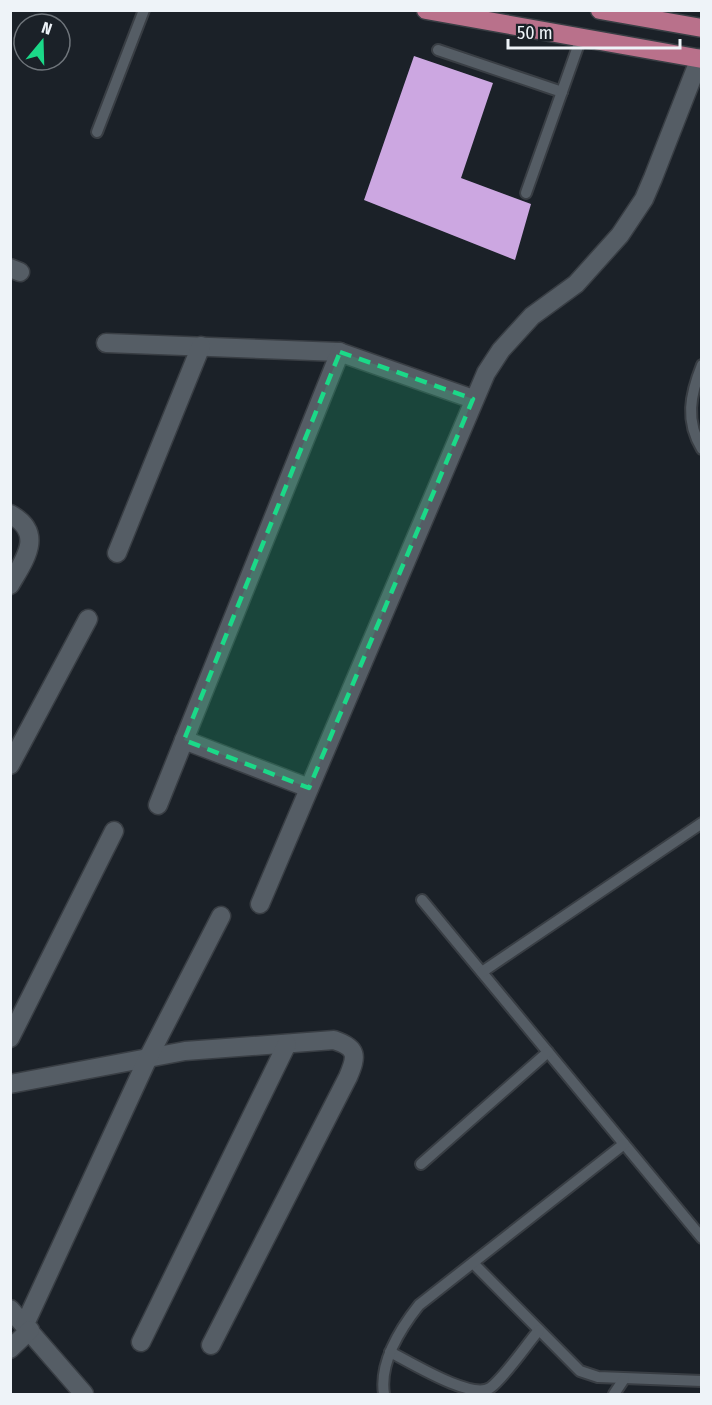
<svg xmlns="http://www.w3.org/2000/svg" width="712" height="1405" viewBox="0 0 712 1405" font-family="'Fira Sans Condensed',sans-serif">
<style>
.building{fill:#cca7e1}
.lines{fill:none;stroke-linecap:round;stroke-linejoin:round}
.service-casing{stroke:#393e44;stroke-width:14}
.minor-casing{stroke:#393e44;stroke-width:21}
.primary-casing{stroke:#393e44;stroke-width:21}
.service{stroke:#555d65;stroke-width:10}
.minor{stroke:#555d65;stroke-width:18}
.primary{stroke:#b9718b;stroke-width:18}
.marked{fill:#1bd988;fill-opacity:0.2;stroke:#1bd988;stroke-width:4.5;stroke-dasharray:12 8;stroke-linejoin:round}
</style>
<rect width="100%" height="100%" fill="#1b2128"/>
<polygon class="building" points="414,56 493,83 461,178 531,204 515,260 364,200"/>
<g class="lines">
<defs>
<g id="service">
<polyline points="438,50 562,92"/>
<polyline points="97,132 144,10"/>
<polyline points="526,193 581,38"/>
<path d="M702,365C690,395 685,421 702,449"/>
<polyline points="422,900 702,1238"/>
<polyline points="482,972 702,823"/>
<polyline points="421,1164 548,1052"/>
<polyline points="473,1263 580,1371 598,1377 702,1381"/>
<path d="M390,1352C410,1362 471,1400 490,1388C504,1378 527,1344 539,1330"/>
<path d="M384,1394C379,1362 400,1329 419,1305L624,1144"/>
<polyline points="614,1394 624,1379"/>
</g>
<g id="minor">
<polyline points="10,268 20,272"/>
<polyline points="106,343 339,352 473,399"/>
<path d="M10,514C45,533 25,559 10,585"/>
<polyline points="117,553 201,346"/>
<polyline points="184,740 309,788"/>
<polyline points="10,765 88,619"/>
<polyline points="158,805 340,352"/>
<polyline points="260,904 486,373 501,350 532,316 576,284 620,235 644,199 653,178 700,58"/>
<polyline points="10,1038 114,831"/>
<path d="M10,1084L185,1051L334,1040C358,1048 357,1056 348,1077L211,1345"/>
<polyline points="10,1309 84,1394"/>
<polyline points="25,1324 148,1058 221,916"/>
<polyline points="141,1342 287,1044"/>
<polyline points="10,1349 30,1330"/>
</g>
<g id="primary">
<polyline points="426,10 702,59"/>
<polyline points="600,10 702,28"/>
</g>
</defs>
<use href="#service" class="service-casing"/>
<use href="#minor" class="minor-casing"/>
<use href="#primary" class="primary-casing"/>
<use href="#service" class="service"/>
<use href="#minor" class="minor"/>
<use href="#primary" class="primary"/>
</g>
<path class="marked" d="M340,352L473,399L309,788L184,740Z"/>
<rect width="712" height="1405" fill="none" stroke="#eef3f8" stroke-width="24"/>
<g transform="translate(42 42) rotate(19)"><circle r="28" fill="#1b2128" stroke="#6f757b" stroke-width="1.5"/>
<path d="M0-4.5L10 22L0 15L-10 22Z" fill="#1bd988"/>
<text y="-9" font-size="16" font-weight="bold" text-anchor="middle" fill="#eef3f8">N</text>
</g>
<path d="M508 39v9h172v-9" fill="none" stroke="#eef3f8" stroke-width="3"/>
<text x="517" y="39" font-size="18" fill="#eef3f8" stroke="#1b2128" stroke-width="4.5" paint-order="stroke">50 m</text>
</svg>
